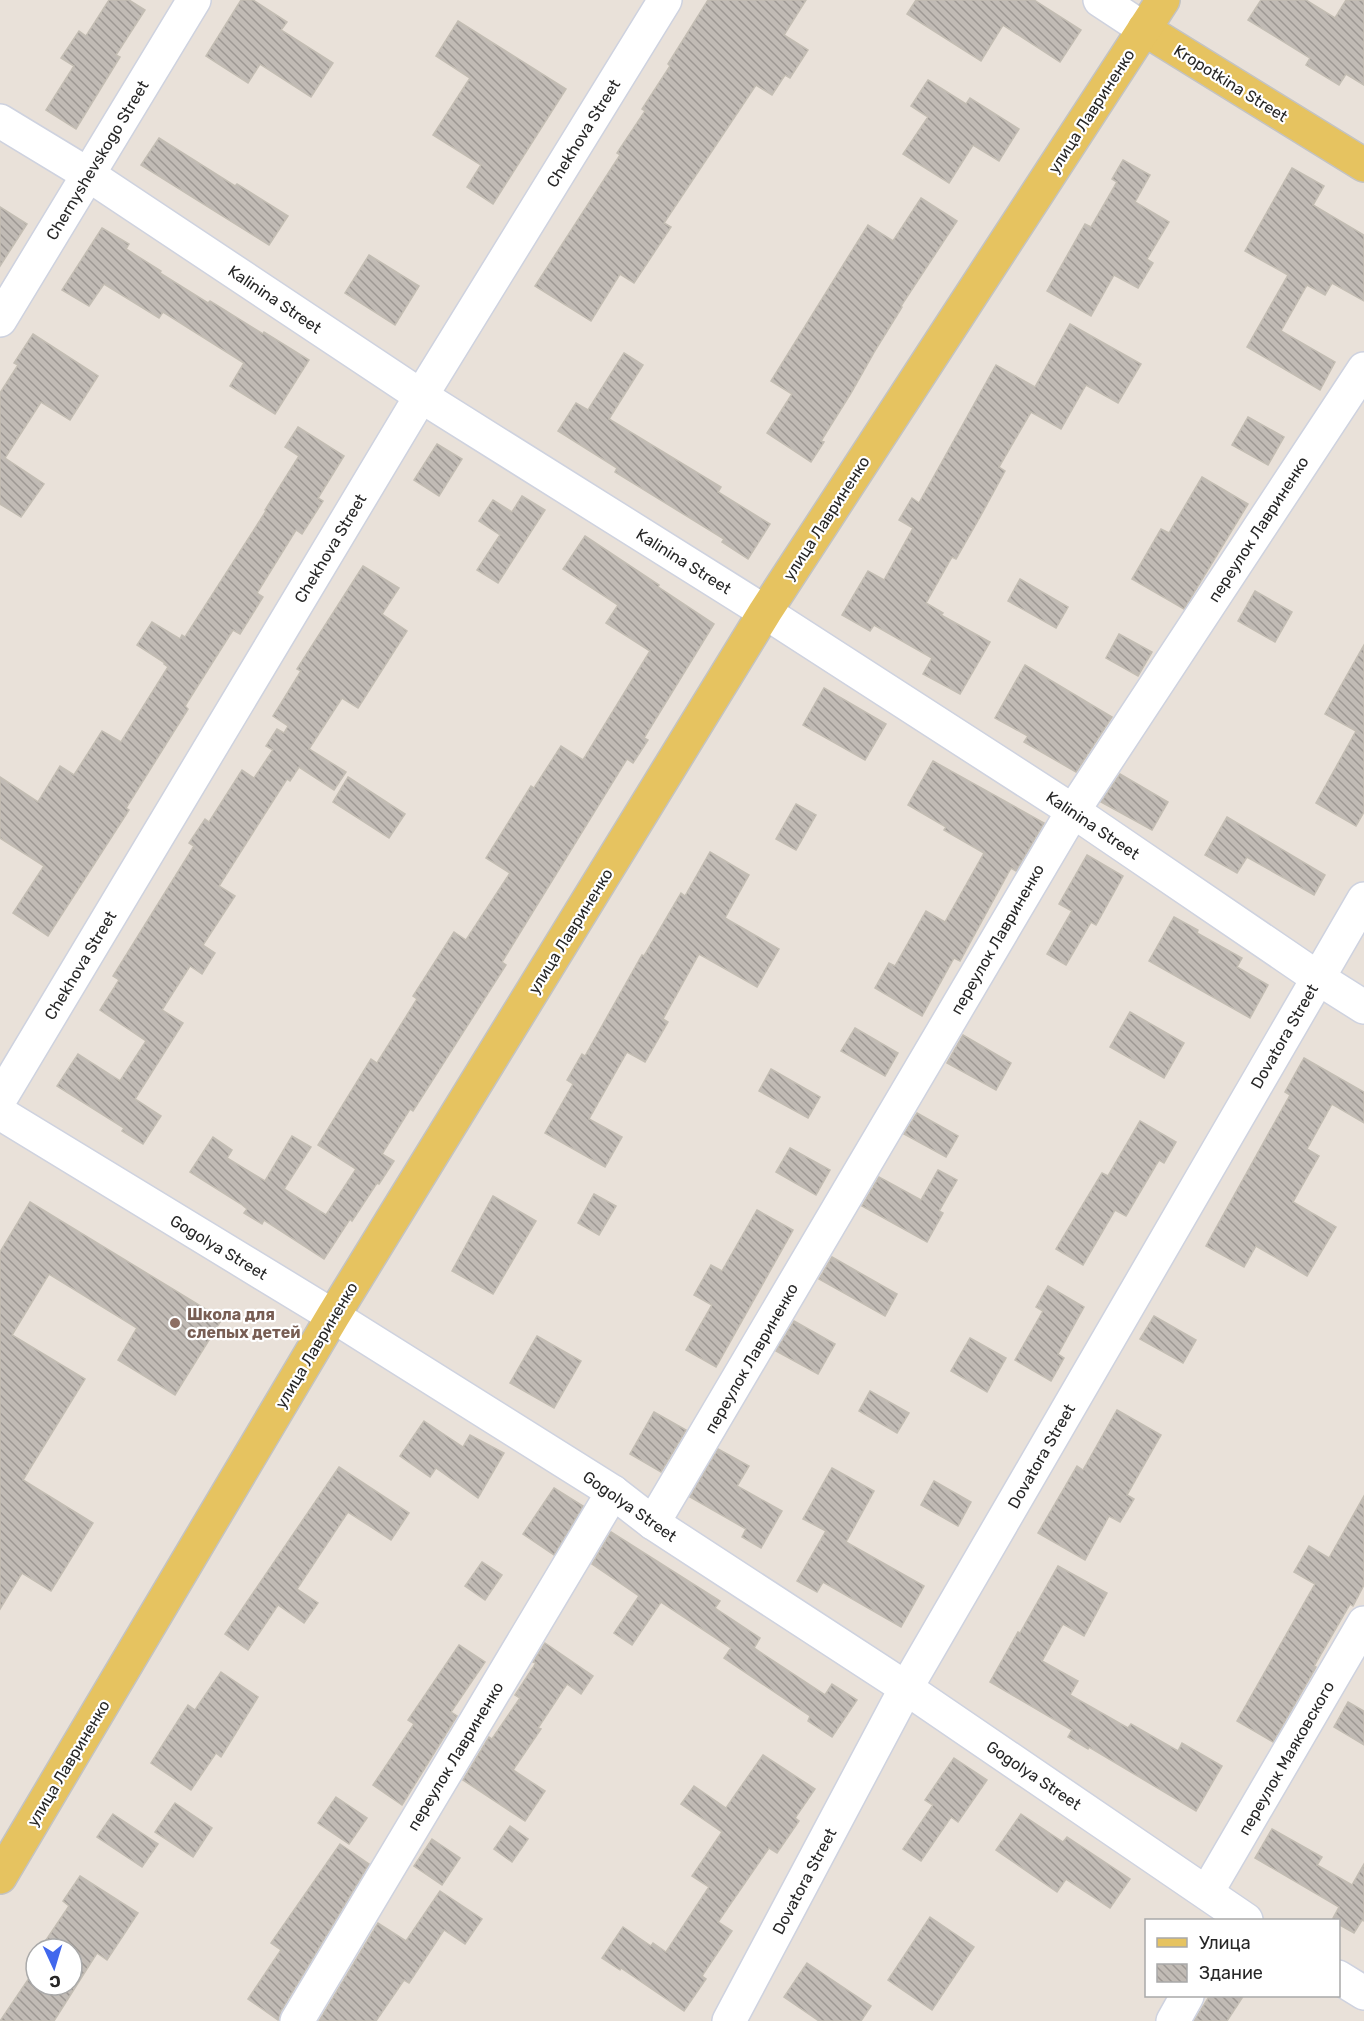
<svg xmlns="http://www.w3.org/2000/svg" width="1364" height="2021" viewBox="0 0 1364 2021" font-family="Rubik,sans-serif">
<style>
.building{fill:url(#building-back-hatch);stroke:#c3bdb3;stroke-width:1.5}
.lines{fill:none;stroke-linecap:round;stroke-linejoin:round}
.minor-casing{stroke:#ced2df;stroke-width:36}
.major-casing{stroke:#c3c3c3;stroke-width:36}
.minor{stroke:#fff;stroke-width:33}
.major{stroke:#e6c360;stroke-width:33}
.education-dot{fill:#8d6e63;stroke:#fff;stroke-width:2}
.labels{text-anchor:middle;stroke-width:4.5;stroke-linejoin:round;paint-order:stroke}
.street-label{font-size:16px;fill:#272727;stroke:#fff}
.education-label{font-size:16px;font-weight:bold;fill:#785e54;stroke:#fff;text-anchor:start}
</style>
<defs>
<pattern id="building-back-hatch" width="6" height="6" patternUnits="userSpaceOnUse" patternTransform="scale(1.5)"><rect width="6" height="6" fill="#c1bbb5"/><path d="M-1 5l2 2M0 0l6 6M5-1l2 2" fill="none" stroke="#9d9893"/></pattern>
</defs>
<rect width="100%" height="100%" fill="#e9e1d9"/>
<g class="building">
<polygon points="109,0 129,0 145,10 116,55 120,57 76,129 46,110 74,66 61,58 79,31 86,36"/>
<polygon points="241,0 253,0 287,22 281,30 333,63 311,97 260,64 248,83 206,56"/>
<polygon points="708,0 806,0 784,35 808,50 790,78 785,75 772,95 756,85 664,223 671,227 634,283 620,274 591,321 535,286 620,155 617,153 645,111 642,109 670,66 668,64"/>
<polygon points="916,0 1034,0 1081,30 1060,62 1003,25 981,61 907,14"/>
<polygon points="1261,0 1306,0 1335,18 1346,0 1364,0 1364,85 1346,74 1339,85 1306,65 1310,58 1248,20"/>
<polygon points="458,21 566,89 493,204 467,187 481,165 433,135 470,78 436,56"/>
<polygon points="928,80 966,104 970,98 1019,129 999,161 973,145 949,183 903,154 928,117 911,106"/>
<polygon points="159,138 235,186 237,184 288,216 269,245 141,165"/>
<polygon points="1123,160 1150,175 1135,202 1169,222 1147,259 1153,263 1138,288 1114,275 1091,316 1047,291 1085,224 1091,227 1117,182 1112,179"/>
<polygon points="1292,168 1324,186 1313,205 1364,235 1364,301 1332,283 1325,295 1307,285 1281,331 1335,362 1320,390 1247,347 1288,275 1245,251"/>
<polygon points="921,198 957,221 901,306 902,307 876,349 851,393 821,441 824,442 811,462 767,433 792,394 771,381 868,225 893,241"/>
<polygon points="0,207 27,224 0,266"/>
<polygon points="102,228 129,244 126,249 161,271 160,273 208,303 210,301 263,334 264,332 309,360 275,414 230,386 244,363 163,312 159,318 104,284 89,306 62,290"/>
<polygon points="369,255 419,286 395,325 345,293"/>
<polygon points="1070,324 1141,364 1118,403 1086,385 1061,429 1031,412 999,467 1005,471 980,517 956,559 952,557 926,603 943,613 941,615 990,642 960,694 923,674 932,658 874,625 870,631 842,615 868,571 884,580 913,528 899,520 912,498 919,503 996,365 1035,387"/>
<polygon points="33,334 98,376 70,420 41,402 5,458 44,484 21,517 0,504 0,393 18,365 14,363"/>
<polygon points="624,353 643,365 609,419 721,487 718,492 770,524 748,559 722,542 724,539 615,472 617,468 558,431 576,403 588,410"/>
<polygon points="1248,417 1284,437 1268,465 1232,445"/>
<polygon points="298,427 344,456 318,498 323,501 302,534 296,530 257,593 263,597 240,634 233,630 185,706 188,709 126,808 129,810 48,936 13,913 44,866 0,838 0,777 38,802 60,766 74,775 102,731 121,742 168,667 164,664 165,663 137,645 152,622 180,639 182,635 185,637 266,511 265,510 299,456 285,447"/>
<polygon points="437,444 462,459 439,496 414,480"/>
<polygon points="1202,477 1248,504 1184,609 1132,579 1161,529 1169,533"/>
<polygon points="522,496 545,510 498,583 477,570 500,535 479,521 493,500 512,512"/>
<polygon points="585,536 659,585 658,587 714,624 644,738 648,740 633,763 627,759 502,962 506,965 413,1111 410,1109 382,1154 394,1161 379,1184 377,1183 352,1221 350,1219 324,1259 264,1220 262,1224 244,1213 247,1209 241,1204 190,1172 213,1137 232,1150 227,1158 265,1181 292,1136 311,1147 284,1189 326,1215 356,1169 318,1145 371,1059 377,1063 417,999 413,996 454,932 466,940 510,873 486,858 531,786 534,788 561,746 583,760 650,651 606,623 618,605 563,569"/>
<polygon points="363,566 399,588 382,614 407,631 358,708 342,698 309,749 346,772 334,790 299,767 290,781 287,779 219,886 235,896 203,945 215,953 202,974 190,966 162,1010 183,1023 135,1099 161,1116 143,1144 122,1131 124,1128 57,1086 78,1054 120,1081 146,1041 100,1010 119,980 113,976 194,846 189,843 205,819 209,822 242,770 254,778 273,750 266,746 277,729 284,733 288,726 273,716 301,671 297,669"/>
<polygon points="1020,579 1068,607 1056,628 1008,601"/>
<polygon points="1255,591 1292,612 1275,642 1238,621"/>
<polygon points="1119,634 1152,652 1138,676 1106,658"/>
<polygon points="1364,645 1364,812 1356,826 1316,803 1356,731 1325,714"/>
<polygon points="1025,665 1112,717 1076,772 1024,742 1028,736 995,718"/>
<polygon points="824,688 886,724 865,760 803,725"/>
<polygon points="933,761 1044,823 1016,871 1011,868 960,961 954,958 922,1016 875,988 889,963 895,966 926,911 945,922 984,853 944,830 946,827 908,805"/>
<polygon points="1120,774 1168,802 1152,830 1101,802"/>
<polygon points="348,777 405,814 389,838 333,802"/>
<polygon points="796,804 816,815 796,850 776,839"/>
<polygon points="1227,817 1325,875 1314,895 1247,857 1237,873 1205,855"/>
<polygon points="710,852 749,875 725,918 779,949 757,987 699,954 663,1019 668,1022 645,1062 627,1052 589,1119 622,1137 605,1167 545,1133 573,1084 567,1080 582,1054 585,1056 642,955 644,956 681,893 685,896"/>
<polygon points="1087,855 1123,876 1096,925 1091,922 1066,965 1047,954 1072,911 1059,904"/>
<polygon points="1174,917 1198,930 1197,933 1242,958 1237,967 1268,985 1250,1018 1149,961"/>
<polygon points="1130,1012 1184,1043 1164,1078 1110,1047"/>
<polygon points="855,1028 898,1053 885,1076 841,1051"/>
<polygon points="963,1035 1011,1063 996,1090 947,1063"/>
<polygon points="1304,1058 1364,1092 1364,1123 1332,1104 1307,1149 1319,1156 1293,1202 1336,1227 1307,1276 1256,1246 1244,1267 1206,1246 1290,1095 1285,1092"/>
<polygon points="771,1069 820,1097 808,1118 759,1091"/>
<polygon points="917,1113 958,1136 946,1157 904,1134"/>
<polygon points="1140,1121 1176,1142 1164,1163 1159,1160 1126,1216 1115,1210 1083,1265 1056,1249 1102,1173 1108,1176"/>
<polygon points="790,1148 830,1170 816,1195 776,1172"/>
<polygon points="938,1170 957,1180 939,1211 943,1213 927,1242 862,1206 879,1177 921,1200"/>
<polygon points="594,1194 616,1206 599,1235 578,1223"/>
<polygon points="493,1196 536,1221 493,1294 452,1271"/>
<polygon points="30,1202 222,1319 175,1395 118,1360 137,1328 49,1274 12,1335 85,1379 23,1480 93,1523 51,1591 22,1573 0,1609 0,1252"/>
<polygon points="757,1210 793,1230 716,1367 686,1350 712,1305 694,1295 711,1265 722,1271"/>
<polygon points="832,1257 897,1294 885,1316 819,1279"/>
<polygon points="1048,1286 1084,1307 1058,1354 1064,1358 1051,1381 1015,1360 1043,1311 1036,1307"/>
<polygon points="1154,1316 1196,1340 1183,1363 1140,1339"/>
<polygon points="794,1321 835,1344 818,1374 776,1351"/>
<polygon points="537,1336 581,1361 554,1408 510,1383"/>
<polygon points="970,1338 1006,1358 987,1392 951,1371"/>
<polygon points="870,1391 909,1413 897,1433 859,1411"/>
<polygon points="1117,1410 1161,1435 1127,1495 1134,1499 1120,1522 1109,1516 1085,1560 1038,1533 1077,1466 1083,1470"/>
<polygon points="654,1412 686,1430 661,1472 630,1454"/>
<polygon points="424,1421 463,1447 470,1435 504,1453 478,1498 436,1468 430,1477 400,1456"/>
<polygon points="718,1449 749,1466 737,1486 782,1511 761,1548 742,1537 746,1529 690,1497"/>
<polygon points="339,1467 409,1513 391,1540 348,1512 297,1589 318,1603 304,1623 278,1605 248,1650 225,1634"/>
<polygon points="832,1468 874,1491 846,1542 924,1586 901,1627 823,1582 817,1592 797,1581 826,1531 803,1519"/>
<polygon points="934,1481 971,1502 958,1526 921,1505"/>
<polygon points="554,1488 583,1506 554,1555 523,1534"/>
<polygon points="1364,1496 1364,1585 1353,1606 1350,1604 1314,1666 1316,1667 1273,1742 1237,1721 1315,1584 1294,1572 1309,1546 1329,1558"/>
<polygon points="611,1532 720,1601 715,1608 760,1638 754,1648 825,1695 832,1684 857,1700 832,1737 808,1721 810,1716 724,1658 731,1648 661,1602 632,1645 614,1633 639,1596 592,1564"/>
<polygon points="482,1562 502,1575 485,1600 465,1586"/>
<polygon points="1058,1566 1107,1593 1084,1636 1063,1624 1042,1661 1078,1681 1070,1695 1128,1728 1131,1724 1178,1751 1182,1743 1222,1766 1196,1811 1089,1747 1088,1749 1068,1737 1072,1730 990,1682 1018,1632 1020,1633"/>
<polygon points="545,1643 593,1676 581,1694 567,1684 538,1728 541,1729 513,1770 545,1791 525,1821 463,1780 489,1737 492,1739 520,1698 515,1695 536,1663 533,1662"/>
<polygon points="459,1645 485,1662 451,1712 457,1716 402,1805 373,1785 414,1724 408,1720"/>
<polygon points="221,1672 258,1697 221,1757 216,1753 191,1790 151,1763 188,1705 195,1710"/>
<polygon points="1348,1702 1364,1711 1364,1745 1334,1727"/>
<polygon points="763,1755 815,1789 795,1818 799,1821 777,1853 769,1848 718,1922 732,1931 702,1976 706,1979 684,2011 621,1968 620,1970 602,1958 623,1927 651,1946 653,1943 666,1952 709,1887 692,1876 722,1832 681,1804 694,1786 726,1808"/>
<polygon points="954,1758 987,1780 958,1822 951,1817 921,1861 903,1849 933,1805 925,1800"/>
<polygon points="336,1797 367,1818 349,1844 318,1823"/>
<polygon points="175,1803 212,1828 193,1857 155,1832"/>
<polygon points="113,1814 158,1844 142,1867 97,1837"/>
<polygon points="1021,1814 1063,1842 1067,1837 1130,1879 1110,1908 1066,1879 1057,1892 996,1850"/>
<polygon points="510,1826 528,1839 512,1862 494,1849"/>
<polygon points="1272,1829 1322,1857 1317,1865 1352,1885 1364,1864 1364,1921 1362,1920 1354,1933 1338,1924 1338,1920 1332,1920 1339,1907 1255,1858"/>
<polygon points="432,1839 460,1858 442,1885 414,1866"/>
<polygon points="340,1844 369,1864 281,2011 278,2020 248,1999 281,1950 271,1943"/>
<polygon points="80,1876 138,1913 107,1960 97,1953 54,2021 0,2021 36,1968 36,1985 72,1985 72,1949 40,1949 69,1906 63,1901"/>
<polygon points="440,1891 482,1919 465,1944 444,1930 409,1983 404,1980 376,2021 319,2021 378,1923 406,1941"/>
<polygon points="930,1917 974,1947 932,2010 888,1980"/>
<polygon points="807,1963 871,2006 861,2021 819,2021 784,1997"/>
<polygon points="1210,1995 1244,1995 1227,2021 1194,2021"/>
</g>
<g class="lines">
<defs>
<g id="minor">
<polyline points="1100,0 1144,29"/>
<polyline points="0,121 89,175 421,396 765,612 1073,811 1318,978 1364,1007"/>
<polyline points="0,320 194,0"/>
<polyline points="0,1099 421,396 665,0"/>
<polyline points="0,1113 333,1316 613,1492 653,1523 906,1688 1246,1920"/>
<polyline points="653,1523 1073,811 1364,369"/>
<polyline points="1207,1892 1364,1623"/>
<polyline points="1338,1977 1364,1993"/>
<polyline points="297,2021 613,1492"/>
<polyline points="729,2021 906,1688 1364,899"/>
<polyline points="1173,2021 1187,1996"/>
</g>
<g id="major">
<polyline points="1144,29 1364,165"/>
<polyline points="0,1877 333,1316 765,612 1163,0"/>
</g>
</defs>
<use href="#minor" class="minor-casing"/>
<use href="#major" class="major-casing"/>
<use href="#minor" class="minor"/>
<use href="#major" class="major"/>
</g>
<circle class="education-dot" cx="175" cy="1323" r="6"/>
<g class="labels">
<g class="street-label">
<text transform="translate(1231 83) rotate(32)" y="6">Kropotkina Street</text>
<text transform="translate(1091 111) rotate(-57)" y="6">улица Лавриненко</text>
<text transform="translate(583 133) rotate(-58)" y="6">Chekhova Street</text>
<text transform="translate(97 160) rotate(-59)" y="6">Chernyshevskogo Street</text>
<text transform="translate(275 299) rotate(34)" y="6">Kalinina Street</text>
<text transform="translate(826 518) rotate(-57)" y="6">улица Лавриненко</text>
<text transform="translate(1258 529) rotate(-57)" y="6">переулок Лавриненко</text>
<text transform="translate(330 548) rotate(-59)" y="6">Chekhova Street</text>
<text transform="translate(684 561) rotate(32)" y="6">Kalinina Street</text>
<text transform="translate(1093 825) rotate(34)" y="6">Kalinina Street</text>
<text transform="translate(570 931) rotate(-58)" y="6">улица Лавриненко</text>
<text transform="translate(997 939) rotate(-60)" y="6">переулок Лавриненко</text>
<text transform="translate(80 965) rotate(-59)" y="6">Chekhova Street</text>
<text transform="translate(1284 1036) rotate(-60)" y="6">Dovatora Street</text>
<text transform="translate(219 1247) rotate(31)" y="6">Gogolya Street</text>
<text transform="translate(316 1345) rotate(-59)" y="6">улица Лавриненко</text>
<text transform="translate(751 1358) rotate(-60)" y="6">переулок Лавриненко</text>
<text transform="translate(1041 1456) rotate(-60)" y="6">Dovatora Street</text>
<text transform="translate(630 1506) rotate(35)" y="6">Gogolya Street</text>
<text transform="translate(455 1756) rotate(-59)" y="6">переулок Лавриненко</text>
<text transform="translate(1286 1758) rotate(-60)" y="6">переулок Маяковского</text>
<text transform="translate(68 1763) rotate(-59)" y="6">улица Лавриненко</text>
<text transform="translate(1034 1775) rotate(34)" y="6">Gogolya Street</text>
<text transform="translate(804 1881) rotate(-62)" y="6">Dovatora Street</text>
</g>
<g class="education-label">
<text x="187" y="1320">Школа для<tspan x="187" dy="18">слепых детей</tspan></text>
</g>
</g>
<rect x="1145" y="1919" width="195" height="78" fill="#ffffff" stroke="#a9a9a9" stroke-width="1.5"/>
<rect x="1157" y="1938" width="30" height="9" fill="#e6c360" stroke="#a9a9a9" stroke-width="1.5"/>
<text x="1199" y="1949" font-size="18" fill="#272727">Улица</text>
<rect x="1157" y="1964" width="30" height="18" fill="url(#building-back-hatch)" stroke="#a9a9a9" stroke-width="1.5"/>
<text x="1199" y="1979" font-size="18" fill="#272727">Здание</text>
<g transform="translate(54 1967) rotate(176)"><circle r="28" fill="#ffffff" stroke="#a9a9a9" stroke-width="1.5"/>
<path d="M0-4.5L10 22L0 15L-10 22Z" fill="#4167ed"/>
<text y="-9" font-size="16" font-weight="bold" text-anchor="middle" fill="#272727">С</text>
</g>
</svg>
